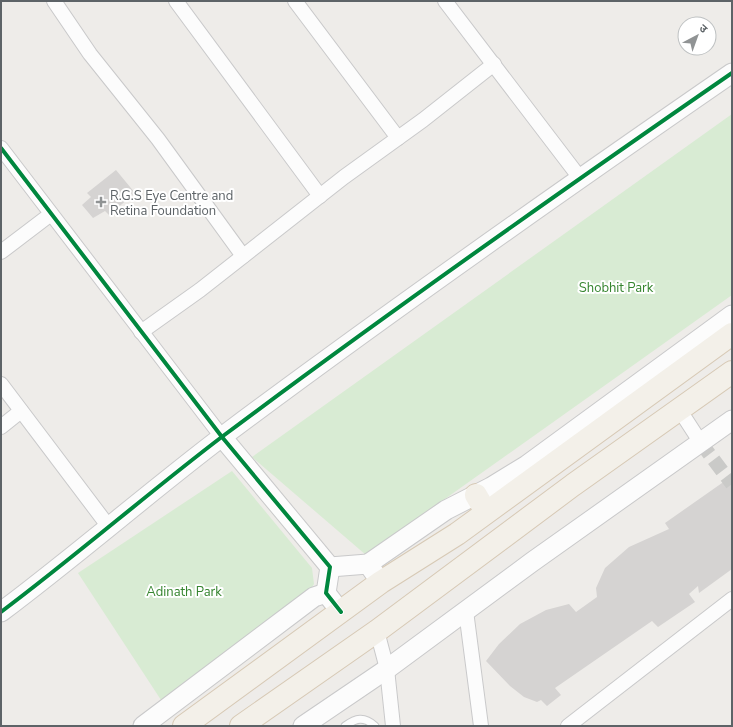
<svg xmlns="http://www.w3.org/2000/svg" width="733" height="727" viewBox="0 0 733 727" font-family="'Nunito Sans','Noto Sans Devanagari',sans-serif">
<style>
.green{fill:#d8ebd3}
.building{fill:#d5d3d2}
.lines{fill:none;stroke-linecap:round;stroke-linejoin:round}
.street-tunnel{stroke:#cacac8;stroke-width:14;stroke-dasharray:14 7;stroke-linecap:butt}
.lane-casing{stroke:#c9c9ca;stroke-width:9}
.street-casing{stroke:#c9c9ca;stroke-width:16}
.secondary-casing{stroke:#c9c9ca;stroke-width:21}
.primary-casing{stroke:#d7c9b5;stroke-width:24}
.lane{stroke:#fcfcfc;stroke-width:7}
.street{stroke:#fcfcfc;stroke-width:14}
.secondary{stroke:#fcfcfc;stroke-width:19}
.primary{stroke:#f3f0e9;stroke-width:22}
.cycleway-casing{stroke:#fff;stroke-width:6}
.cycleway{stroke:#00873e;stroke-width:4}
.poi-dot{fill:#909394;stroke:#fff;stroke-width:1.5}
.labels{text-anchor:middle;stroke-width:4;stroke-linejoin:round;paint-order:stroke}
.poi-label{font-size:13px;fill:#5d6367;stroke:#fff;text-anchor:start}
.park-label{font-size:13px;fill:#36852f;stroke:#fff}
</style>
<rect width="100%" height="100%" fill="#eeece9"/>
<g class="green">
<polygon points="732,114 732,295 366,555 252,457"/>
<polygon points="232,471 312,568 314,584 309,592 161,700 78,573"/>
</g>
<g class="building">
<polygon points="116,170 135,193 109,215 105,211 93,218 82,205 91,197 87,193"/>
<polygon points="732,476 732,569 699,593 698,586 689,594 695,602 658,627 652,621 555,688 561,695 547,706 541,700 537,702 524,697 510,686 486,661 499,644 520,624 546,610 569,604 576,612 597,597 596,588 605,568 629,547 669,529 665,523"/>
</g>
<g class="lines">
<polyline class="street-tunnel" points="701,443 732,484"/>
<defs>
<path id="lane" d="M345,726C356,718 364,716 375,726"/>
<g id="street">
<polyline points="54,1 90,54 158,139 243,256"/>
<polyline points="176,1 320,196"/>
<polyline points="295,1 398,138"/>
<polyline points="445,1 580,178"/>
<polyline points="1,148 222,437"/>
<polyline points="1,252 51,214"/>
<polyline points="141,332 200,290 344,177 423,120 494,64"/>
<polyline points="1,384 109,527"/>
<polyline points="679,409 701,443"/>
<polyline points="1,427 21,411"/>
<polyline points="466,611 481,726"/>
<polyline points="377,631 387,669 393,726"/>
<polyline points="568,726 732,599"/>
</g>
<g id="secondary">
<polyline points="222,437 330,567 326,593 333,602"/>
<polyline points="368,564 446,510 491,487 527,465 732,315"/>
<polyline points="330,567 368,564 375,574"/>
<path d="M1,612C77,555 148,493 223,436C390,311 561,191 732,73"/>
<polyline points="143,726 314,597 326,593"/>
<polyline points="303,726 387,669 532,562 732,420"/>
</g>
<g id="primary">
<polyline points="476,495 486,512"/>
<polyline points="184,726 381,582 457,534 732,334"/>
<polyline points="241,726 377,631 573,485 732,372"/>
</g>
</defs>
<use href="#lane" class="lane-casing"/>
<use href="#street" class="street-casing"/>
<use href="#secondary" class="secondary-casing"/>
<use href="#primary" class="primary-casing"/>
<use href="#lane" class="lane"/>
<use href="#street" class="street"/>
<use href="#secondary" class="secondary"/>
<use href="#primary" class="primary"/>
<defs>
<g id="cycleway">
<polyline points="1,148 222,437 330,567 326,593 341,612"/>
<path d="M1,612C77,555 148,493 223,436C390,311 561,191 732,73"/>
</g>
</defs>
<use href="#cycleway" class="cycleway-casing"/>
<use href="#cycleway" class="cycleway"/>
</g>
<path class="poi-dot" d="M99 196h4v4h4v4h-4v4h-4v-4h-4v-4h4z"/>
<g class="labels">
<g class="poi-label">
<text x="110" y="200">R.G.S Eye Centre and<tspan x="110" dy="15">Retina Foundation</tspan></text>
</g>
<g class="park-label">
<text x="616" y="292">Shobhit Park</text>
<text x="184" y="596">Adinath Park</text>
</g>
</g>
<rect width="733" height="727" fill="none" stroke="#5d6367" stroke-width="4"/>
<g transform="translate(697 36) rotate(41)"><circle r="19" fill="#ffffff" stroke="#bec1c2"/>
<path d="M0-3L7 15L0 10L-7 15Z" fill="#909394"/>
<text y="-6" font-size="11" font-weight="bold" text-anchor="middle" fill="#5d6367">उ</text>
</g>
</svg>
